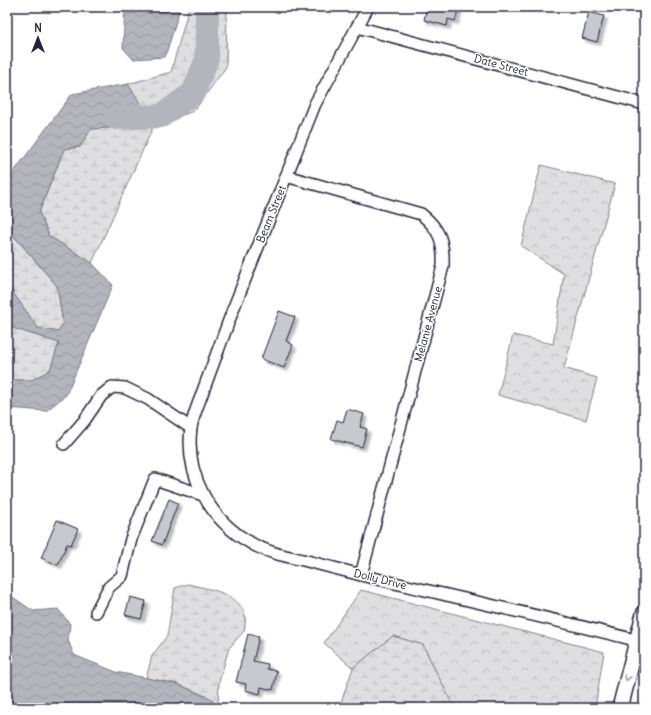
<svg xmlns="http://www.w3.org/2000/svg" width="651" height="715" viewBox="0 0 651 715" font-family="Delius,sans-serif">
<style>
.forest{fill:url(#forest-crowns);stroke:#80808e}
.wetland{fill:url(#wetland-marsh);stroke:#80808e}
.water{fill:url(#water-waves);stroke:#7a7a88}
.lines{fill:none;stroke-linecap:round;stroke-linejoin:round}
.river{stroke:#b4b4bc;stroke-width:24}
.building{fill:#c8c8cf;stroke:#22223b;filter:url(#shadow)}
.minor-casing{stroke:#22223b;stroke-width:14}
.secondary-casing{stroke:#22223b;stroke-width:18}
.minor{stroke:#fff;stroke-width:11}
.secondary{stroke:#fff;stroke-width:15}
.oneway{stroke:#9c9ca7}
.labels{text-anchor:middle;stroke-width:3;stroke-linejoin:round;paint-order:stroke}
.street-label{font-size:11px;fill:#22223b;stroke:#fff}
</style>
<defs>
<pattern id="forest-crowns" width="20" height="18" patternUnits="userSpaceOnUse"><rect width="20" height="18" fill="#dfdfe2"/><path d="M2 6a3 3 0 1 1 6 0M12 15a3 3 0 1 1 6 0" fill="none" stroke="#bfbfc3"/></pattern>
<pattern id="wetland-marsh" width="20" height="14" patternUnits="userSpaceOnUse"><rect width="20" height="14" fill="#dfdfe2"/><path d="M1 5h8M5 5V1M11 12h8M15 12V8" fill="none" stroke="#bfbfc3"/></pattern>
<pattern id="water-waves" width="16" height="10" patternUnits="userSpaceOnUse"><rect width="16" height="10" fill="#b4b4bc"/><path d="M0 5q4-4 8 0t8 0" fill="none" stroke="#9a9aa2"/></pattern>
<filter id="shadow"><feDropShadow dx="3.5" dy="3.5" stdDeviation="1" flood-color="#0004"/></filter>
</defs>
<rect width="100%" height="100%" fill="#fff"/>
<filter id="ink" filterUnits="userSpaceOnUse"><feTurbulence type="fractalNoise" baseFrequency=".025" numOctaves="2"/><feDisplacementMap in="SourceGraphic" scale="8" xChannelSelector="R" yChannelSelector="G"/><feConvolveMatrix kernelMatrix="1 2 1 2 8 2 1 2 1" color-interpolation-filters="sRGB"/></filter>
<g filter="url(#ink)">
<g class="forest">
<polygon points="541,165 615,184 564,368 597,378 586,420 498,395 513,335 553,344 564,274 521,246"/>
<polygon points="361,590 604,652 595,708 454,708 423,645 393,636 353,668 324,643"/>
</g>
<g class="wetland">
<polygon points="189,7 227,7 226,67 194,111 154,125 92,263 49,236 39,213 64,149 80,147 91,129 153,125 128,84 171,72"/>
<polygon points="7,228 57,286 63,323 59,332 38,328 7,284"/>
<polygon points="7,326 59,343 50,370 32,380 7,380"/>
<path d="M188,584C207,589 239,592 245,615C246,620 245,626 244,631L229,648L219,682L218,708L210,698L178,684L146,678L152,656L167,636L175,588Z"/>
<polygon points="393,636 423,645 454,708 339,708 353,668"/>
</g>
<g class="water">
<polygon points="125,7 178,7 179,12 165,57 133,59 123,48"/>
<polygon points="128,84 154,125 91,129 80,147 64,149 39,212 49,236 92,263 113,285 66,395 46,411 7,408 7,380 32,380 50,370 59,343 7,326 7,284 38,328 58,332 63,323 57,286 7,228 7,181 72,94"/>
<polygon points="7,593 33,611 58,609 70,624 68,640 74,655 116,672 177,684 210,698 217,708 7,708"/>
</g>
<g class="lines">
<polyline class="river" points="116,118 161,116 193,93 207,59 207,7"/>
</g>
<g class="building">
<polygon points="427,7 459,7 455,21 448,19 447,26 424,20"/>
<polygon points="589,12 604,16 597,42 582,38"/>
<polygon points="279,311 295,317 286,341 293,345 284,368 261,359"/>
<polygon points="347,409 364,414 360,427 367,429 362,447 331,439 337,420 343,422"/>
<polygon points="169,499 178,503 162,545 152,541"/>
<polygon points="57,520 78,529 71,545 67,544 58,565 41,558"/>
<polygon points="130,597 146,601 141,619 125,615"/>
<polygon points="248,634 259,637 253,661 268,664 267,669 277,671 273,690 261,687 260,694 245,690 246,684 236,682"/>
</g>
<g class="lines">
<defs>
<g id="minor">
<path d="M368,7L315,104L234,307L196,410C194,416 192,422 191,428C185,474 209,519 249,542C265,552 285,556 303,560C327,566 350,572 373,578C463,599 554,619 643,642"/>
<polyline points="357,27 644,104"/>
<path d="M286,176L421,214C440,229 444,242 443,266L361,575"/>
<polyline points="64,444 84,421 101,396 112,387 125,388 148,399 191,428"/>
<polyline points="96,612 109,587 122,576 131,539 155,479 203,495"/>
</g>
<polyline id="secondary" points="620,708 644,614"/>
</defs>
<use href="#minor" class="minor-casing"/>
<use href="#secondary" class="secondary-casing"/>
<use href="#minor" class="minor"/>
<use href="#secondary" class="secondary"/>
</g>
<defs><path id="oneway-chevron" d="M-2-3.5L2.5 0L-2 3.5" fill="none" stroke-width="1.6" stroke-linecap="round" stroke-linejoin="round"/></defs>
<use class="oneway" href="#oneway-chevron" transform="translate(627 678) rotate(104)"/>
</g>
<g class="labels">
<g class="street-label">
<text transform="translate(501 65) rotate(15)" y="4">Date Street</text>
<text transform="translate(271 214) rotate(-68)" y="4">Beam Street</text>
<text transform="translate(428 324) rotate(-75)" y="4">Melanie Avenue</text>
<text transform="translate(380 579) rotate(14)" y="4">Dolly Drive</text>
</g>
</g>
<rect width="651" height="715" fill="none" stroke="#fff" stroke-width="24"/>
<rect x="12" y="12" width="627" height="691" fill="none" stroke="#22223b" stroke-width="1.5" filter="url(#ink)"/>
<g transform="translate(38 38)" stroke="#ffffff" stroke-width="3" paint-order="stroke">
<path d="M0-3L7 15L0 10L-7 15Z" fill="#22223b"/>
<text y="-6" font-size="11" font-weight="bold" text-anchor="middle" fill="#22223b">N</text>
</g>
</svg>
